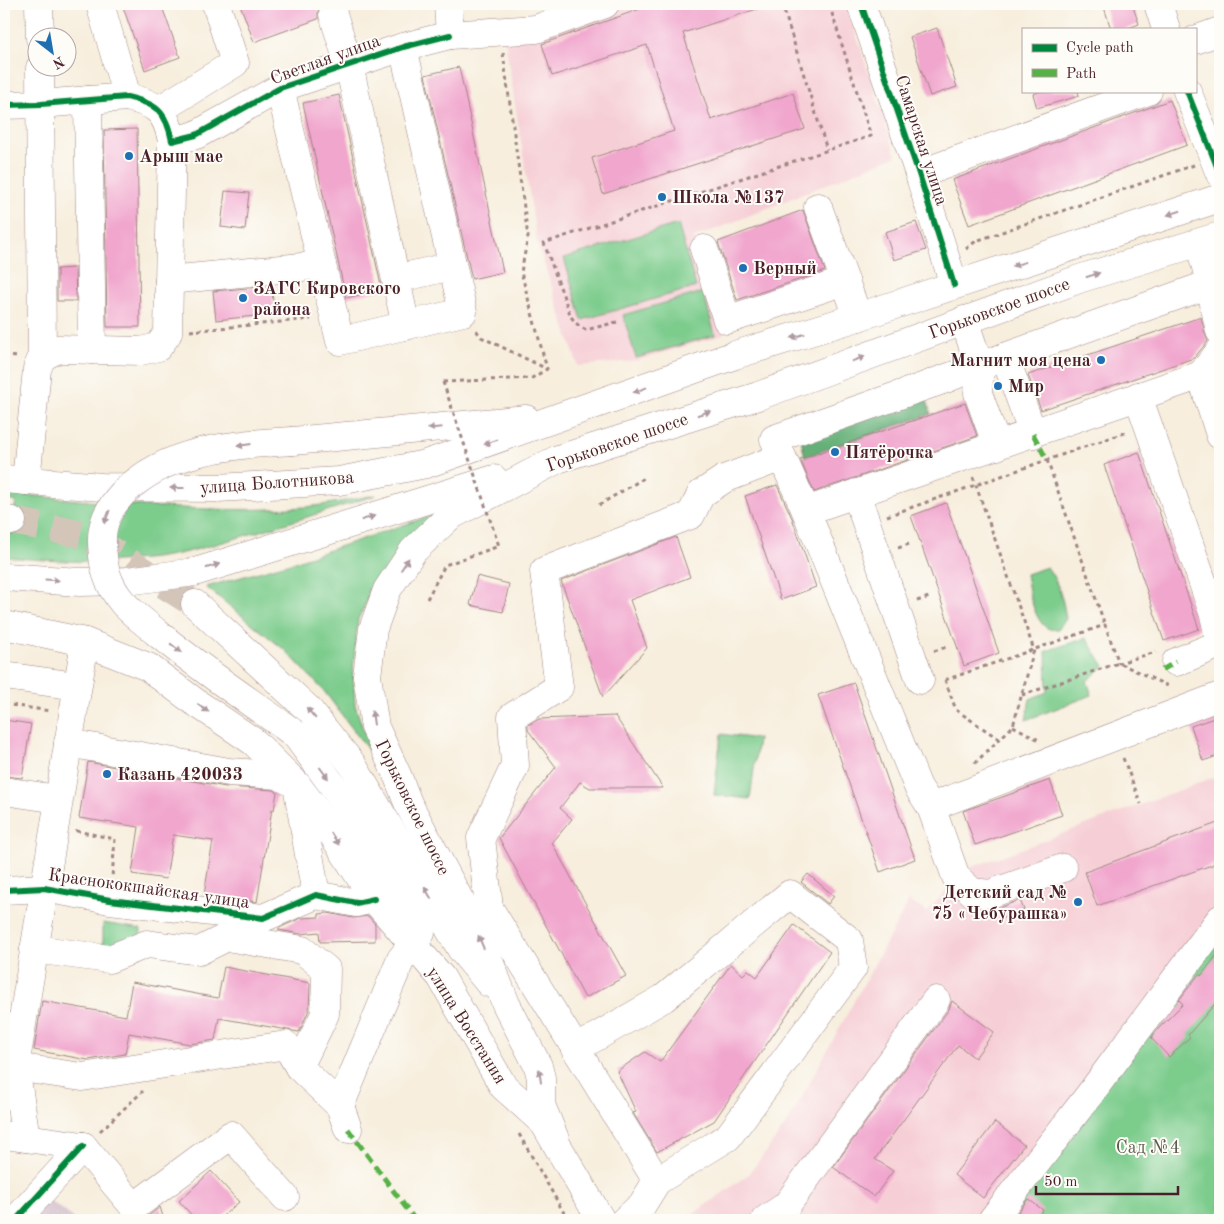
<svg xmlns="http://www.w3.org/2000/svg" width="1224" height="1224" viewBox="0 0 1224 1224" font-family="'Old Standard TT',serif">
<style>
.built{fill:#f6cfd6}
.industrial{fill:#d1bdc9}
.green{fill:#7ccc8c;stroke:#63765c}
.forest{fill:#65b078;stroke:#586852}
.building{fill:#f1a6cd}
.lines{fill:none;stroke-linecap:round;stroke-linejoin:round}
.major-tunnel{stroke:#d4c5b9;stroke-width:28;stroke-dasharray:28 14;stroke-linecap:butt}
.minor-casing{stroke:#a08684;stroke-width:29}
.major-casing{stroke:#a08684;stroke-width:29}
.path{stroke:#a08684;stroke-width:3;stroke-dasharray:4 4;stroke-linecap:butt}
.minor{stroke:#fff;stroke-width:28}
.major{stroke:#fff;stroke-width:28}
.major-bridge-casing{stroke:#a08684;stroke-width:29;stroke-linecap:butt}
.path-bridge{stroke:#a08684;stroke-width:3;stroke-dasharray:4 4;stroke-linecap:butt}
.major-bridge{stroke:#fff;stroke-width:28}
.quiet{stroke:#57b146;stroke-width:5;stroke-dasharray:10 5;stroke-linecap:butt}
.cycleway-casing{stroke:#fdfcf7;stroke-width:9}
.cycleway{stroke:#00873e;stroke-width:6}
.oneway{fill:#ae9aa0}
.poi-dot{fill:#1f6fb2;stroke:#fdfcf7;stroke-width:2}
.labels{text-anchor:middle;stroke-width:4;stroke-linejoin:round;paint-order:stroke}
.street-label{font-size:18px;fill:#4a1f2b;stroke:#fdfcf7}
.poi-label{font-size:18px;font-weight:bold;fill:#4a1f2b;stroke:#fdfcf7;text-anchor:start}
.park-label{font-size:18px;fill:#5c5c4d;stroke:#fdfcf7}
</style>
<rect width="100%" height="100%" fill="#fdfcf7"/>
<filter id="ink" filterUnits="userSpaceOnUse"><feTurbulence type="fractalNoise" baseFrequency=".02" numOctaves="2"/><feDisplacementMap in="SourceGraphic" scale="10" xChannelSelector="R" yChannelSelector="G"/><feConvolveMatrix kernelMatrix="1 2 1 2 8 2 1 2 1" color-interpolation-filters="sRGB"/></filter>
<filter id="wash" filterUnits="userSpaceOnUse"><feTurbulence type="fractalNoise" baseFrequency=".0096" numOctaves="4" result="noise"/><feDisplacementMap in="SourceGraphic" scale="20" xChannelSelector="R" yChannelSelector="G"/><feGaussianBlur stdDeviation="1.12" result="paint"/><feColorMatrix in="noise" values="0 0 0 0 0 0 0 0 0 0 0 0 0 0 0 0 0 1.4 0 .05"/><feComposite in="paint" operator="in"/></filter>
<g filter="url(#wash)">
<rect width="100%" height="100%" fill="#f7eedd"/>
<g class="built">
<polygon points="560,4 846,4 896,156 694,238 723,335 636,361 578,366 537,242 505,41 533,36 543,10"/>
<polygon points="1220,775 1220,903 983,1220 685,1220 749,1174 788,1122 909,901 927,912 964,870"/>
</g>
<polygon class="industrial" points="39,1193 75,1219 73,1220 14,1220"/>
<g class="green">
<polygon points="678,224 696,287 582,320 564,258"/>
<polygon points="703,292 715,335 636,358 623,315"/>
<path d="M4,493C103,502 204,515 305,507C328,505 352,499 376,495C328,511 279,526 230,540C203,548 173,557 145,559C97,564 51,561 4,557V538H7L16,502L4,499Z"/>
<polygon points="433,515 374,587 358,619 353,671 355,705 372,755 324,691 286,651 206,587 294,562"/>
<path d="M1047,567C1059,583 1063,599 1066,619L1058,629C1055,629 1052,630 1050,629C1034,625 1028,587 1026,574Z"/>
<polygon points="1086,638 1104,666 1087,681 1092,695 1026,720 1030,699 1047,692 1046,651"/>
<polygon points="721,734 758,739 750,799 714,795"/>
<polygon points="103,923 141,929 140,944 103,945"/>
<polygon points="1220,931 1220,1220 1000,1220"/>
</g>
<polygon class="forest" points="920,379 931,414 805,457 797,422"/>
<g id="blocks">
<g class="building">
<polygon points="122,4 161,4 180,57 145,70"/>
<polygon points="249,4 321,4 318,11 318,19 254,42 241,7"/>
<polygon points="654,4 763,4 763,7 683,33 711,120 793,93 805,129 603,194 592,158 674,131 647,45 552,76 542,44"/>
<polygon points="1103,4 1132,4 1139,24 1126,29 1111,29"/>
<polygon points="937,28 957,87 930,96 910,37"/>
<polygon points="459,67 503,272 472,279 425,75"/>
<polygon points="1041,91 1078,91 1079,96 1037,108 1033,94"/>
<polygon points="339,95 382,290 346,298 303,103"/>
<polygon points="1170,100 1187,145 969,225 952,180"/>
<polygon points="137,129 140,327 107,327 104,130"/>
<polygon points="225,191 249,193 245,230 221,227"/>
<polygon points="803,210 825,271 737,300 718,242"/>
<polygon points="916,222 926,250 894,260 885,232"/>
<polygon points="75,268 76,301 57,301 57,269"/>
<polygon points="271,286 275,314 216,320 213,291"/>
<polygon points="1201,317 1205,334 1208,341 1194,358 1041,410 1028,375"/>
<polygon points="965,403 977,436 814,492 800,459"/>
<polygon points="1139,452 1199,629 1164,641 1104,465"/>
<polygon points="777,485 792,518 816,587 781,600 745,496"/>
<polygon points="946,503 999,653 964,666 911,516"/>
<polygon points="676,537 690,577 630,600 647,648 603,697 561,581"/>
<polygon points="477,576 509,584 503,612 470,605"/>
<polygon points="854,683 915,859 880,872 818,695"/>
<polygon points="615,716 663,788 590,788 580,782 560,808 572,819 552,843 626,976 585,998 499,838 556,767 528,730 528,725 539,719"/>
<polygon points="1220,716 1220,755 1203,761 1191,726"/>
<polygon points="4,720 31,724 22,778 4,776"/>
<polygon points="88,762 226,787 274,790 277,792 274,810 272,809 257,902 204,895 213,841 173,835 166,879 132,874 139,827 79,818"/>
<polygon points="1050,780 1062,815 975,845 963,811"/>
<polygon points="1220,822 1220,862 1097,906 1085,872"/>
<polygon points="808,874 834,896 828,904 801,882"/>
<polygon points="1020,900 1024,910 1000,919 996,909"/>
<polygon points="328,913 353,918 368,916 375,924 375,941 320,942 319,932 301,934 279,930 279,928 301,918 319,917 319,914"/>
<polygon points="794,925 830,952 714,1121 657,1152 633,1113 636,1112 617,1071 645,1052 660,1062 731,964 743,975 748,970 757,977"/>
<polygon points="1220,951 1220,998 1188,1035 1190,1037 1169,1057 1151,1038 1158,1029 1183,1004 1179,1000 1199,974 1201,976"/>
<polygon points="224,967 310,983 309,1010 299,1032 219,1018 215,1040 190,1044 129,1033 125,1054 88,1060 34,1050 42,1001 126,1016 132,982 218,998"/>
<polygon points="952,1001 994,1032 975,1058 958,1045 875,1159 893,1171 874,1197 833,1167 949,1009"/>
<polygon points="995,1122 1024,1145 983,1198 954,1175"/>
<polygon points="211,1171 239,1202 218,1220 196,1220 179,1201"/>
<polygon points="1028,1199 1043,1210 1035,1220 1012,1220"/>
<polygon points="160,1207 164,1220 142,1220 143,1220"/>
</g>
</g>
</g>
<g filter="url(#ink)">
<use href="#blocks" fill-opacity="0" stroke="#a08684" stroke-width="1"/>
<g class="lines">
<polyline class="major-tunnel" points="12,521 86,535 195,604"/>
<defs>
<g id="minor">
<polyline points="39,4 40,38"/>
<polyline points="100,4 127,97"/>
<polyline points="448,4 450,35 536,29 605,4"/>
<polyline points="861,4 919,174 954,285"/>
<polyline points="1158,4 1166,29"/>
<polyline points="333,14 349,65 406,326"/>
<polyline points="1195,40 1220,31"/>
<polyline points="280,88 340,341 463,312 403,47"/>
<polyline points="1187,91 1220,174"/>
<polyline points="88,100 92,350"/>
<path d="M4,105L41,104L127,97C157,104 166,111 172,141L196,135L280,88L403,47L450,35"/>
<polyline points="159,110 235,63 216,4"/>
<polyline points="919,174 1148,91"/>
<polyline points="818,207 858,317"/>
<polyline points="1199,243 1206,267 1220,331"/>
<polyline points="704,249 727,320 845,281"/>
<polyline points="396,279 452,266"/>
<polyline points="169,280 322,265"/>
<polyline points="964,320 980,367 978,393 997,446"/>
<polyline points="42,357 58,349 141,351 158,347 168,333 172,141"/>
<polyline points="1005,357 1210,284"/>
<polyline points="1201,375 1220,351"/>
<polyline points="948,378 774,439 806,511 918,787 931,807 1220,696"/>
<polyline points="933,383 1005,357 1033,434"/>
<polyline points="1138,396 1214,615 1220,641"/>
<polyline points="26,481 37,369 42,357 40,68"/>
<polyline points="856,493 920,680"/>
<polyline points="806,511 1201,375 1220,435"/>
<polyline points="1176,662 1220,644"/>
<polyline points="4,676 77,686"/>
<polyline points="68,743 229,772 278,775 297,785 316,895"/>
<polyline points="4,791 58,799"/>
<polyline points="931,807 956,877 972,892 990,894 1063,868"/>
<polyline points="4,890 44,888 110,900 263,918 316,895 356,903 374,899"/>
<polyline points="34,949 109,959 147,944 199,951 227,937 302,950 326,969 325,1014 299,1067"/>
<polyline points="575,1049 664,998 790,894 849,940 853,968 728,1137 657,1181 642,1205 625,1220"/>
<polyline points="15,1067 82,1077 286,1045 299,1067 340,1106 348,1129"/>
<polyline points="340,1106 401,959 413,944"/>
<polyline points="4,1135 83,1146"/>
<polyline points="26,1138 15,1067 85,642"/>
<polyline points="83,1146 134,1207 231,1135 285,1197"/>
<polyline points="657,1181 489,908 481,838 515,766 512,717 559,687 544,571 691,515 701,494 724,479 782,457"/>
<polyline points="16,1220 83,1146"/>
<polyline points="765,1220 786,1206 936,1000"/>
<polyline points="992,1220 1090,1094 1220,919"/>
</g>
<g id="major">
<polyline points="293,441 526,419"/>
<polyline points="4,479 102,487 217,488 339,481 426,464 735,355 858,317 1220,198"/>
<polyline points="4,520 12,521"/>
<polyline points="4,577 80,582 127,581 195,572 494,479"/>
<polyline points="195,604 308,709 352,764 461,949 489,983"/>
<polyline points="4,625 85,642 148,667 195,702 254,742 297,785 324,821 374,899 441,977 503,1086 544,1123 601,1220"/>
<polyline points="295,734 331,783 347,807 421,933"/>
<polyline points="555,1139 541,1105 541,1078 538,1066 506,1004 480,938 408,803 398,777 375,727 367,676 373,629 387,590 413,551 450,516 558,459 758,396 1082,278 1220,236"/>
</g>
</defs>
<use href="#minor" class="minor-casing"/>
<use href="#major" class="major-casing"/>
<g class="path">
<polyline points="782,4 827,150"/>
<polyline points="503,53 528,237 521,272 547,369"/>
<polyline points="966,249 976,241 1194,165"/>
<polyline points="617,322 586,330 578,325 571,317 544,243 871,136 829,4"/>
<polyline points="190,331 311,319"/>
<polyline points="4,356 19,357"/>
<polyline points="443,382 532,378 547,369 481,337 476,330"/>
<polyline points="1047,460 1105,625"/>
<polyline points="973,477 1034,650 1013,726 974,764"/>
<polyline points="599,505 644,478"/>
<polyline points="887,516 1127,432"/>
<polyline points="898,548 909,544"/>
<polyline points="427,599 445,565 499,546"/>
<polyline points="917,601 932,596"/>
<polyline points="934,651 949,646"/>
<polyline points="945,680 1105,625 1119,663 1156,652"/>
<polyline points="945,680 956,710 999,739"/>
<polyline points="1022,695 1119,663 1168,686"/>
<polyline points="4,704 50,711"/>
<polyline points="1013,726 1041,741"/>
<polyline points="1123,758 1141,804"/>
<polyline points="77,830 77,831 115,839 112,878"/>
<polyline points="100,1131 143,1091"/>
<polyline points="519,1134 568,1220"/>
</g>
<use href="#minor" class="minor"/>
<use href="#major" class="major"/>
<defs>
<path id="major-bridge" d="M293,441C231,445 169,448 123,493C109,508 101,523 102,544C103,567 107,584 123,603C133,614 146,623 157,633C201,669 249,701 295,734"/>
</defs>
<use href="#major-bridge" class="major-bridge-casing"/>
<polyline class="path-bridge" points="443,382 499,546"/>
<use href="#major-bridge" class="major-bridge"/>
<g class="quiet">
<polyline points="1033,434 1047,460"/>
<polyline points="1162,670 1176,662"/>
<polyline points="348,1129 415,1220"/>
</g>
<defs>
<g id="cycleway">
<polyline points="861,4 919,174 954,285"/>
<polyline points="1187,91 1220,174"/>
<path d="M4,105L41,104L127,97C157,104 166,111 172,141L196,135L280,88L403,47L450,35"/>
<polyline points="4,890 44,888 110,900 263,918 316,895 356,903 374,899"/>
<polyline points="16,1220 83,1146"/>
</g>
</defs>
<use href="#cycleway" class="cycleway-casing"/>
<use href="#cycleway" class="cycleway"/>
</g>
<defs><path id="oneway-solid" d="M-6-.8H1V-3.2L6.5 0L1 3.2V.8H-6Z" transform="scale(1.25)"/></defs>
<g class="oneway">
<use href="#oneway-solid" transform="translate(1174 213) rotate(162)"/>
<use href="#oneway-solid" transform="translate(1019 264) rotate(162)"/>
<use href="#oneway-solid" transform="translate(1093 275) rotate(-17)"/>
<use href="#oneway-solid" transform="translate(798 336) rotate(163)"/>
<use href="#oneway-solid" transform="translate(858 359) rotate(-20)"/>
<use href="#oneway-solid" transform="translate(640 390) rotate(160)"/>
<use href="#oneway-solid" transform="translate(704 413) rotate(-18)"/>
<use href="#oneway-solid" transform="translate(435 428) rotate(175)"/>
<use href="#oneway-solid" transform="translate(491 442) rotate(161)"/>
<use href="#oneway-solid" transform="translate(244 445) rotate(172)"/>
<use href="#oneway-solid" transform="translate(177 488) rotate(-180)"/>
<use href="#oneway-solid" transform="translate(107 517) rotate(111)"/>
<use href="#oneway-solid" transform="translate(368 518) rotate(-17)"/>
<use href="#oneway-solid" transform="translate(405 564) rotate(-57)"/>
<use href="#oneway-solid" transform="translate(213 566) rotate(-17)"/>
<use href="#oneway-solid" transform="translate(52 580) rotate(4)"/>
<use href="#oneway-solid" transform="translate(176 648) rotate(38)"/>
<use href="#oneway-solid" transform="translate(203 708) rotate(34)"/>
<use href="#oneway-solid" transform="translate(311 713) rotate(-130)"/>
<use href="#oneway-solid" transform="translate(373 718) rotate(-98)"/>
<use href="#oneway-solid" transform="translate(324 773) rotate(53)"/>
<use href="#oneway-solid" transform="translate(335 839) rotate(57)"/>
<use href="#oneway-solid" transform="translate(428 893) rotate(-121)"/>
<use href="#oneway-solid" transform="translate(481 942) rotate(-113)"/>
<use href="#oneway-solid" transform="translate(540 1076) rotate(-99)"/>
</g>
</g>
<g class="poi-dot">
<circle cx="129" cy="156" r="5"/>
<circle cx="662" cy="197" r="5"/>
<circle cx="743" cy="268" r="5"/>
<circle cx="243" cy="298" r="5"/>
<circle cx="1101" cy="360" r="5"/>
<circle cx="998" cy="386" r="5"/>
<circle cx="835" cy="452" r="5"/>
<circle cx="107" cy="774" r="5"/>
<circle cx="1078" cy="902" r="5"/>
</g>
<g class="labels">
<g class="street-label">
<text transform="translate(325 59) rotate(-20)" y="6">Светлая улица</text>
<text transform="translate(922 140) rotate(72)" y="6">Самарская улица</text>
<text transform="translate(999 308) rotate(-20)" y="6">Горьковское шоссе</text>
<text transform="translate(617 442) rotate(-19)" y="6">Горьковское шоссе</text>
<text transform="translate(277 482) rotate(-4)" y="6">улица Болотникова</text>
<text transform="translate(413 807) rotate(64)" y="6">Горьковское шоссе</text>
<text transform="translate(149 888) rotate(8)" y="6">Краснококшайская улица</text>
<text transform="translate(467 1025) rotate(58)" y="6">улица Восстания</text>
</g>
<g class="poi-label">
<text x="139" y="162">Арыш мае</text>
<text x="672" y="203">Школа №137</text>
<text x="753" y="274">Верный</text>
<text x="253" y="294">ЗАГС Кировского<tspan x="253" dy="21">района</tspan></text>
<text x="1091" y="366" text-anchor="end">Магнит моя цена</text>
<text x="1008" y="392">Мир</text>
<text x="845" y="458">Пятёрочка</text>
<text x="117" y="780">Казань 420033</text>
<text x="1068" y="898" text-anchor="end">Детский сад №<tspan x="1068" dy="21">75 «Чебурашка»</tspan></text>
</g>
<g class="park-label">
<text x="1148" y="1153">Сад №4</text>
</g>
</g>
<rect width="1224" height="1224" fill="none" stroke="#fdfcf7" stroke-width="20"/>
<rect x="1022" y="28" width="175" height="65" fill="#fdfcf7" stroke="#b5a4a5"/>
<rect x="1032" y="44" width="25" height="8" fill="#00873e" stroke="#b5a4a5"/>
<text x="1066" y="52" font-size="15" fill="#4a1f2b">Cycle path</text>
<rect x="1032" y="69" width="25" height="8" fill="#57b146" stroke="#b5a4a5"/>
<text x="1066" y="78" font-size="15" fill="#4a1f2b">Path</text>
<g transform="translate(52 52) rotate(149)"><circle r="24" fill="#fdfcf7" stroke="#b5a4a5"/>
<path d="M0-4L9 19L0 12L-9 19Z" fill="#1f6fb2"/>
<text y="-8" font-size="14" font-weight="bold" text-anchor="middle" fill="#4a1f2b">N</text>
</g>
<path d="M1036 1186v8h142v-8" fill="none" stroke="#4a1f2b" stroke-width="2.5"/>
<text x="1044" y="1186" font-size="15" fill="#4a1f2b" stroke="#fdfcf7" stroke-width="4" paint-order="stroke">50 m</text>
</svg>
